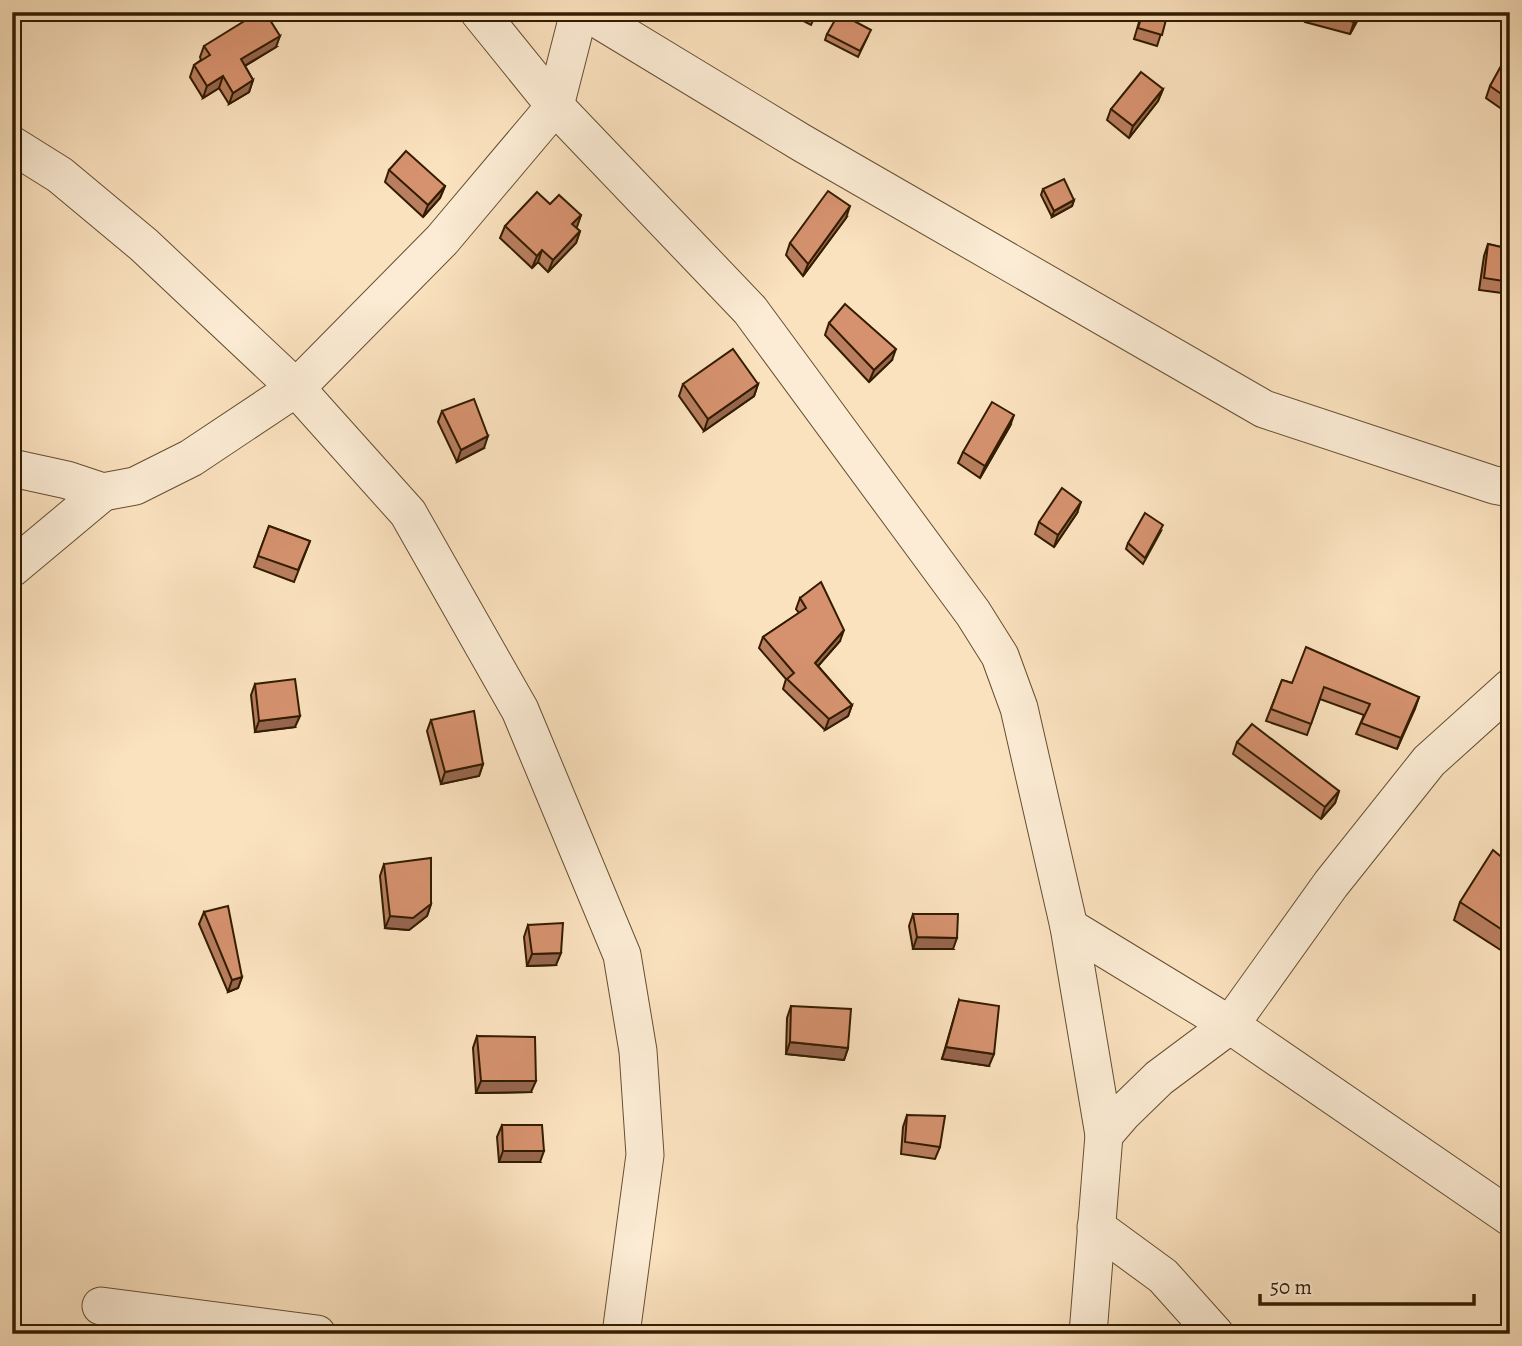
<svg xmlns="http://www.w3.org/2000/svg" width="1522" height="1346" viewBox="0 0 1522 1346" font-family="Alegreya,serif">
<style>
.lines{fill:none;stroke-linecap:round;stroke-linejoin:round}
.minor-casing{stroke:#654e30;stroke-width:39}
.minor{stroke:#fcecd5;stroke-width:37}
.wall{fill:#b87e5f;stroke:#331c00;stroke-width:2}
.shaded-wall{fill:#96664e;stroke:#331c00;stroke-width:2}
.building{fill:#d6926f;stroke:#331c00;stroke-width:2}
</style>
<rect width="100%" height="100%" fill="#fbe2bf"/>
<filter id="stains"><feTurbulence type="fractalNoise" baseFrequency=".00286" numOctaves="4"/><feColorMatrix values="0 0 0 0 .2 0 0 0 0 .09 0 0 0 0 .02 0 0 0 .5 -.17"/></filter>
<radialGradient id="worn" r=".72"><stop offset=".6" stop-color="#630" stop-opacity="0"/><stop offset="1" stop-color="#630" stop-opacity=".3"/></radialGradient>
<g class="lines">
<defs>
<g id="minor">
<polyline points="479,12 555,106 750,310 973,613 1000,656 1019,708 1069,927 1104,1135 1088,1334"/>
<polyline points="586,12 802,143 1264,409 1494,485 1510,488"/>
<polyline points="12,145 60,175 144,245 296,388 408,513 520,710 622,955 638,1051 645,1155 621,1334"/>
<polyline points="12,468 67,480 103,492 135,486 191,458 296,388 442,240 555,106 579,12"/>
<polyline points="12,568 103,492"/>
<polyline points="1069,927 1230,1025 1510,1217"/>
<polyline points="1104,1135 1123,1113 1159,1078 1230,1025 1331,884 1429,761 1510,688"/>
<polyline points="1096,1227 1163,1276 1215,1334"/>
<polyline points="101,1306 317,1334"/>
</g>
</defs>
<use href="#minor" class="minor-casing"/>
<use href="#minor" class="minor"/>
</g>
<g class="wall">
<polygon points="786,12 817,12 811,25"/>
<polygon points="1142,12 1168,12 1157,46 1134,39"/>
<polygon points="1309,12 1384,12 1382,20 1361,14 1350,34 1305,22"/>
<polygon points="827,34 868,36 858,57 825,40"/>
<polygon points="204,46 276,47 245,66 253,80 249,92 229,104 219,88 203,98 190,77 194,65 201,60 200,57"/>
<polygon points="1510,56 1510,166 1506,165 1503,110 1486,98 1490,86"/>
<polygon points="1163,89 1158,101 1129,138 1107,120 1111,109"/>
<polygon points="389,170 445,186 440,198 423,217 385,182"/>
<polygon points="1043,189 1074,200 1072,206 1052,217 1041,195"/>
<polygon points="550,204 581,215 576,228 580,231 576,243 548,272 538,262 532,268 500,238 505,226"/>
<polygon points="846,218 803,276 786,255 790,243"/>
<polygon points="1488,244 1510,249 1510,294 1479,290 1484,256"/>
<polygon points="829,323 892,360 869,382 825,335"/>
<polygon points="683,384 758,384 754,396 704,431 679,396"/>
<polygon points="442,411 484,448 457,462 438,422"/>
<polygon points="1010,426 980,478 958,463 963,452"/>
<polygon points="1077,513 1054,547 1035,534 1039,522"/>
<polygon points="269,526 310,541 294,582 254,567"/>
<polygon points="1161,531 1143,564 1126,549 1128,543"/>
<polygon points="800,598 840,641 818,666 852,705 848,716 825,730 783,689 786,679 759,648 763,637 799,613 796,609"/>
<polygon points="1282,680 1292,683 1419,697 1397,749 1356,734 1364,715 1320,699 1307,735 1266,721"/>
<polygon points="255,684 295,727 255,732 251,695"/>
<polygon points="431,720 483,764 479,776 441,784 427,731"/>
<polygon points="1237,742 1339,791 1335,803 1321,819 1233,754"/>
<polygon points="384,864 431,904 427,916 409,930 385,928 380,876"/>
<polygon points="1510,864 1510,956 1454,920 1460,902"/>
<polygon points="204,912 242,977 238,988 228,992 199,924"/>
<polygon points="913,914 953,949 913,949 909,926"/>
<polygon points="528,925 556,965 527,966 524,937"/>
<polygon points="959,1000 989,1066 942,1059"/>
<polygon points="791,1006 848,1048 844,1060 786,1054 787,1018"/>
<polygon points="477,1036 531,1092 476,1093 473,1048"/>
<polygon points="907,1115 940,1147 935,1159 901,1154 903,1127"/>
<polygon points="502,1125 540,1162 499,1162 497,1137"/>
</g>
<g class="shaded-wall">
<polygon points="1360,12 1362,12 1350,34 1354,22"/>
<polygon points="280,36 276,47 236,71 241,59"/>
<polygon points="223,76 219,88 203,98 207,86"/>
<polygon points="253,80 249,92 229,104 233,93"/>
<polygon points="1163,89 1158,101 1129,138 1133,126"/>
<polygon points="1510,155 1510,166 1506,165"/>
<polygon points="445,186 440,198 423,217 428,205"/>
<polygon points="1074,200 1072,206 1052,217 1054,211"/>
<polygon points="850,206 846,218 803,276 808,264"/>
<polygon points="581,215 577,227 568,236 572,224"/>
<polygon points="580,231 576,243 548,272 553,260"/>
<polygon points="542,250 538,262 532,268 537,256"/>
<polygon points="896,349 892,360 869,382 874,370"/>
<polygon points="758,384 754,396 704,431 708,419"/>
<polygon points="1014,415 1010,426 980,478 985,466"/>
<polygon points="488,436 484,448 457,462 461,450"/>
<polygon points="1081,502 1077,513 1054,547 1058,535"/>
<polygon points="844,630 840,641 811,674 815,663"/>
<polygon points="1419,697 1415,709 1397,749 1401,738"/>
<polygon points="852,705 848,716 825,730 829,719"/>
<polygon points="300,716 295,727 255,732 259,721"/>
<polygon points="483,764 479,776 441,784 445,772"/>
<polygon points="1339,791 1335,803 1321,819 1325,807"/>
<polygon points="431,904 427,916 409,930 385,928 390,916"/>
<polygon points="917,937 957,938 953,949 913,949"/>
<polygon points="561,953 556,965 527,966 532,954"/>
<polygon points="242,977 238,988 228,992 232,980"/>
<polygon points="790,1042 848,1048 844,1060 786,1054"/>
<polygon points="946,1047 994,1054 989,1066 942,1059"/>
<polygon points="481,1081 536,1081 531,1092 476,1093"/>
<polygon points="503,1151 544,1151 540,1162 499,1162"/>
</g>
<g class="building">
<polygon points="259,12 265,12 280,36 241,59 253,80 233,93 223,76 207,86 194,65 210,55 204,46"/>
<polygon points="1143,12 1168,12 1162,35 1138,28"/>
<polygon points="1317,12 1360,12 1354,22"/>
<polygon points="839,13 871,30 860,51 827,34"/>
<polygon points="1507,55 1510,56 1510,144 1507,98 1490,86"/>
<polygon points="1141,72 1163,89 1133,126 1111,109"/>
<polygon points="406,151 445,186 428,205 389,170"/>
<polygon points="1064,179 1074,200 1054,211 1043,189"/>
<polygon points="828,191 850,206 808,264 790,243"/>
<polygon points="537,192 550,204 559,195 581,215 572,224 580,231 553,260 542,250 537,256 505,226"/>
<polygon points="1488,244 1510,249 1510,282 1484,278"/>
<polygon points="845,304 896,349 874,370 829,323"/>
<polygon points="733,349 758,384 708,419 683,384"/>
<polygon points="474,399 488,436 461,450 442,411"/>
<polygon points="992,402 1014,415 985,466 963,452"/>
<polygon points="1062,488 1081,502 1058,535 1039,522"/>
<polygon points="1145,513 1163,525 1145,558 1128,543"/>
<polygon points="269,526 310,541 298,570 258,556"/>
<polygon points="821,582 844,630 815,663 852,705 829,719 787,679 794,673 763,637 806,608 800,598"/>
<polygon points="1306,647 1419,697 1401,738 1361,723 1370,704 1324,687 1311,724 1271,709 1282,680 1292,683"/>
<polygon points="295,679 300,716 259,721 255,684"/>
<polygon points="474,711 483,764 445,772 431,720"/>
<polygon points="1252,724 1339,791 1325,807 1237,742"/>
<polygon points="1493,850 1510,864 1510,935 1460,902"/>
<polygon points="431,858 431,904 413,918 390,916 384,864"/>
<polygon points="228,906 242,977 232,980 204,912"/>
<polygon points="913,914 958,914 957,938 917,937"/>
<polygon points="563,923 561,953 532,954 528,925"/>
<polygon points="959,1000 999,1006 994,1054 946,1047"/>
<polygon points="791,1006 851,1009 848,1048 790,1042"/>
<polygon points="477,1036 535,1037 536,1081 481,1081"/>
<polygon points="907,1115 945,1116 940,1147 905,1142"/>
<polygon points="502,1125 542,1125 544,1151 503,1151"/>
</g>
<rect width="1522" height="1346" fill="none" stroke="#fbe2bf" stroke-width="42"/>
<rect x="14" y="14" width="1494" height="1318" fill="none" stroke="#331c00" stroke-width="3.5"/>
<rect x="21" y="21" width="1480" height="1304" fill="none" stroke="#331c00" stroke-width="2"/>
<path d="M1260 1294v10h214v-10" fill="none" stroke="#331c00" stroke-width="3.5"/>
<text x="1270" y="1294" font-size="21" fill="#331c00" stroke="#fcecd5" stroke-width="5" paint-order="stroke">50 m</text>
<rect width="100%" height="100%" filter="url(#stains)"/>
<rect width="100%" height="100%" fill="url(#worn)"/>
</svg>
